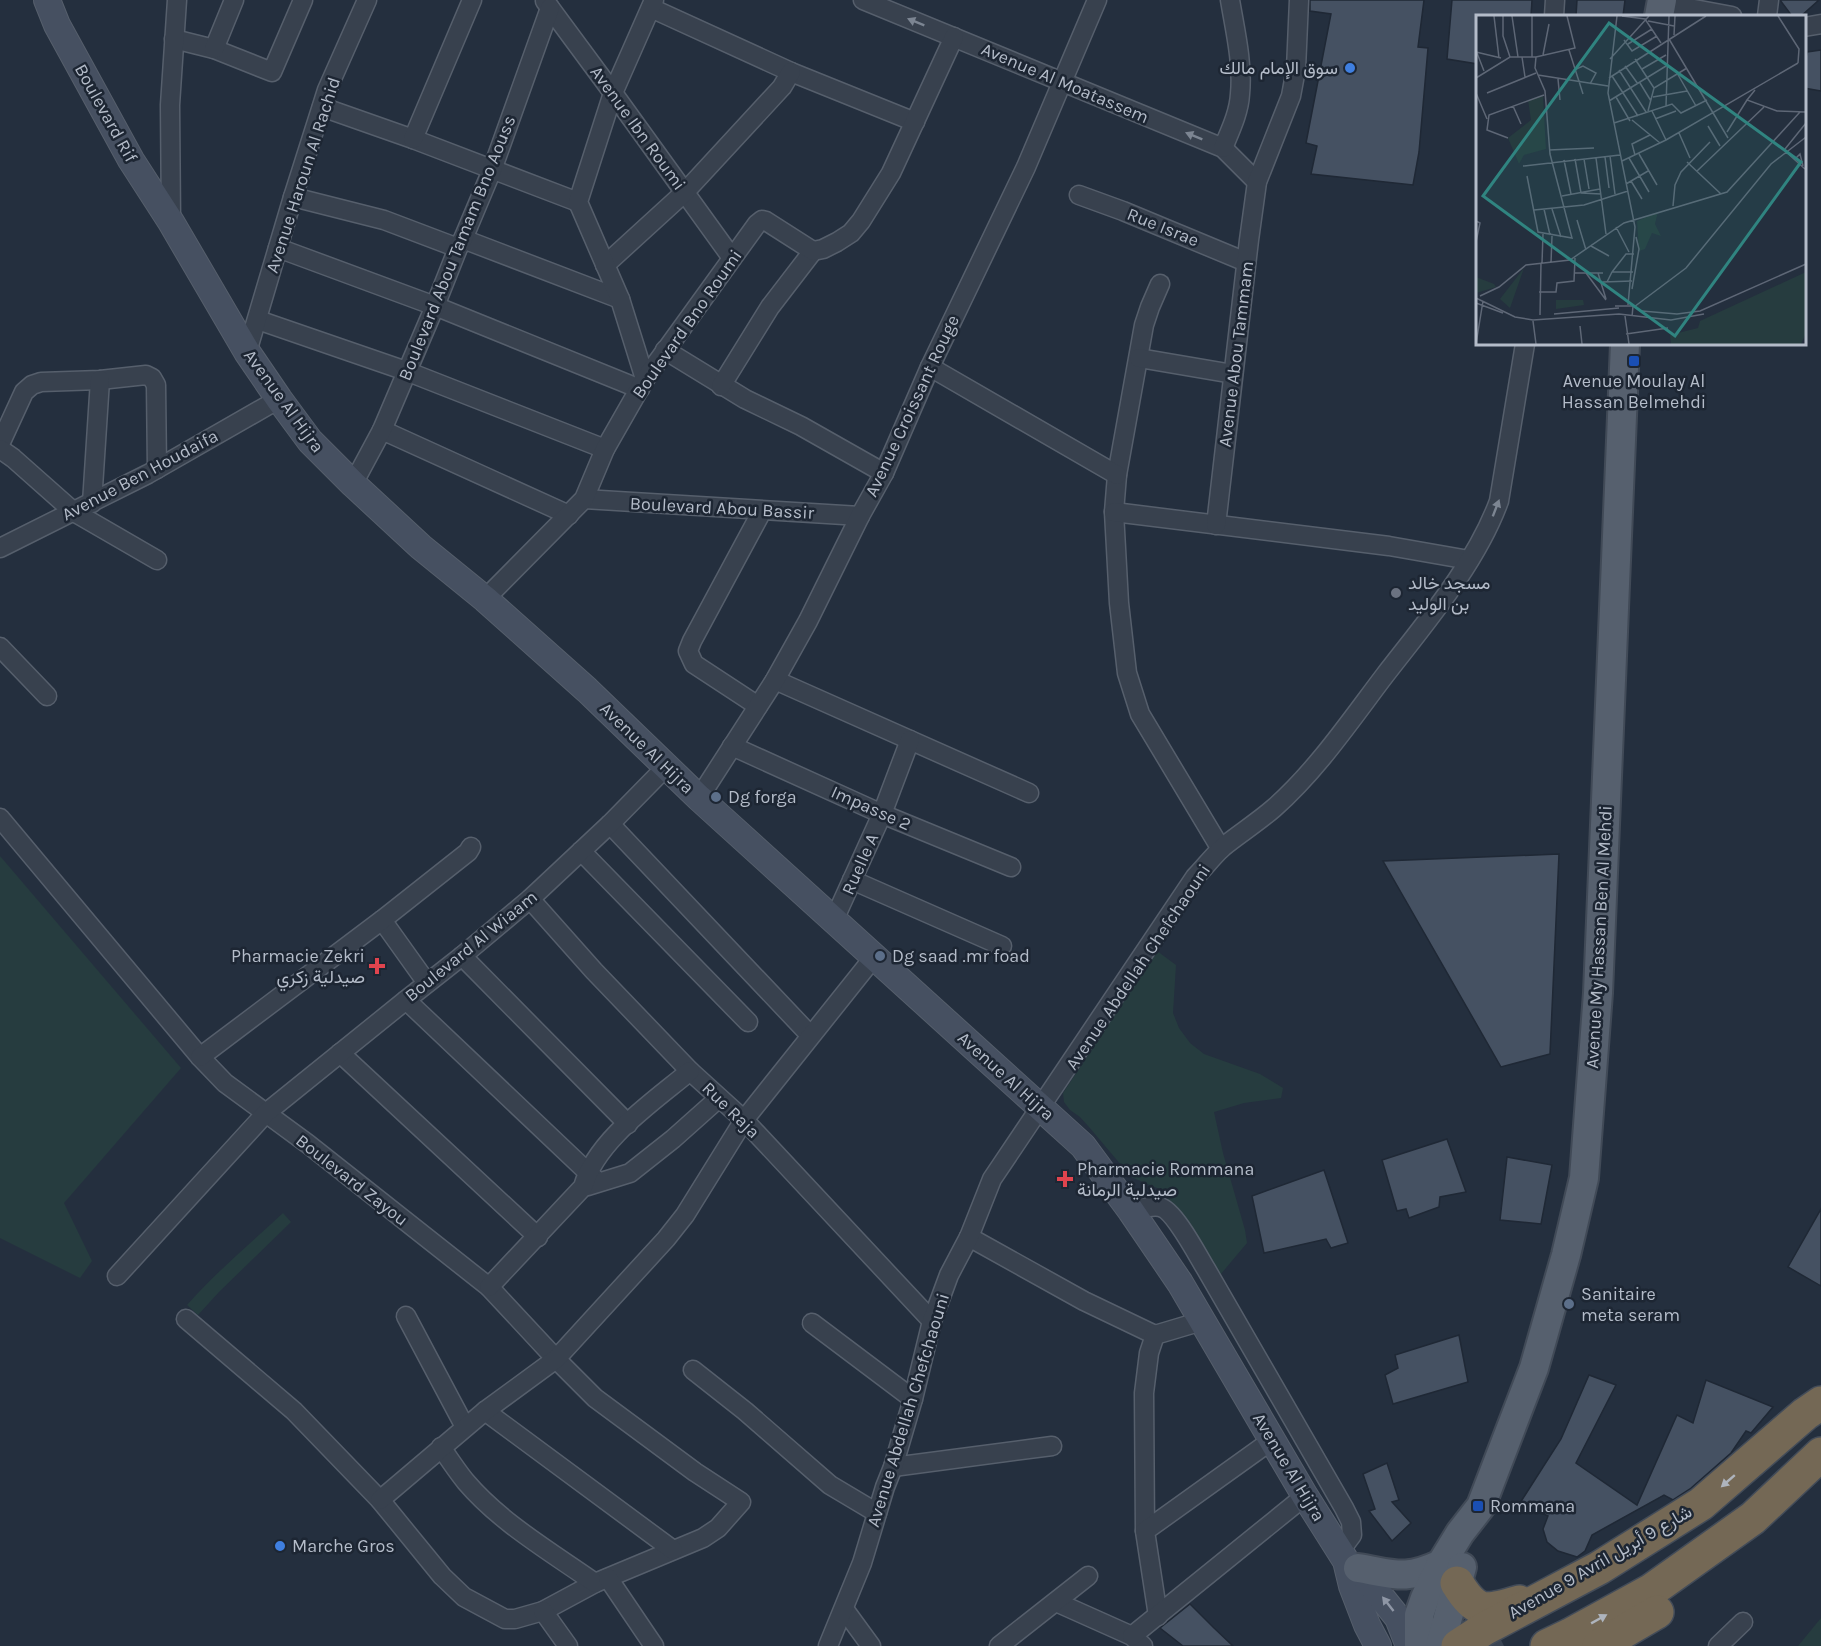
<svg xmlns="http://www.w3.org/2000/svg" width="1821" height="1646" viewBox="0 0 1821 1646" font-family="Karla,Vazirmatn,sans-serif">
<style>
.green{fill:#263c3f}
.building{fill:#455162;stroke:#1f2835;stroke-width:1.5}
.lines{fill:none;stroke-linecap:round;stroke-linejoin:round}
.highway-tunnel{stroke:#3a4453;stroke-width:33;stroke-dasharray:33 16;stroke-linecap:butt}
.street-casing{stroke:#565f6c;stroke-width:21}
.secondary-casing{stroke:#565f6c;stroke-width:28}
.primary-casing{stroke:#414a57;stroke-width:32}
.highway-casing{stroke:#434c59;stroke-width:36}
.street{stroke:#38414e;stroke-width:18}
.secondary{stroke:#465061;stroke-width:26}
.primary{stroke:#56606e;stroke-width:28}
.highway{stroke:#746855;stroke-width:33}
.oneway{fill:#7c8592}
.oneway2{fill:#aeb4bd}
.oneway3{fill:#8e96a5}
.shop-dot{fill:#3f7fe0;stroke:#1d2633;stroke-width:2}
.transit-dot{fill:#1a4fb4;stroke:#1d2633;stroke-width:2}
.worship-dot{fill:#6b7280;stroke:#1d2633;stroke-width:2}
.service-dot{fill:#5c6f8a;stroke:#1d2633;stroke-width:2}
.health-dot{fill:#e0444e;stroke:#1d2633;stroke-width:2}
.labels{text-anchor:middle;stroke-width:5;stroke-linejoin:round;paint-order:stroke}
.poi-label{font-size:18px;fill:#b4bcc9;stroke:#1d2633;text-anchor:start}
.street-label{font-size:18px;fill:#b4bcc9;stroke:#1d2633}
.inset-road{fill:none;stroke:#5e6776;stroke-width:1.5}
.view{fill:#308480;fill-opacity:0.15;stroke:#308480;stroke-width:3}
.inset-edge{fill:none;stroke:#b4bcc9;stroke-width:3}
</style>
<rect width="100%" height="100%" fill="#242f3e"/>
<g class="green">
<polygon points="0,856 181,1068 64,1203 92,1261 80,1278 0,1238"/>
<polygon points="1157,951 1176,965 1173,1013 1179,1028 1190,1043 1204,1054 1260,1074 1283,1088 1281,1098 1244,1103 1214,1112 1223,1153 1245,1230 1247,1243 1215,1281 1182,1221 1169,1200 1157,1188 1131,1177 1127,1172 1089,1127 1080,1117 1070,1110 1064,1102 1063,1093"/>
<path d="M283,1213L291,1222L219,1292L198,1315L187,1305C216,1272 251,1243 283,1213Z"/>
<polygon points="1821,1618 1821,1646 1798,1646"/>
</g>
<g class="building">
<polygon points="1310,0 1424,0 1418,47 1428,48 1419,152 1413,185 1311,174 1317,146 1306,143 1331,14 1310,11"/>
<polygon points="1452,0 1532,0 1531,16 1478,16 1478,64 1447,59"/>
<polygon points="1577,0 1625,0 1623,16 1576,16"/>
<polygon points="1780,0 1819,0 1801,16 1792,16"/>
<polygon points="1821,50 1821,91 1804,88 1804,68 1807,52"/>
<polygon points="1559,854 1550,1054 1501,1067 1383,861"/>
<polygon points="1447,1139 1466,1192 1440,1197 1439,1207 1409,1218 1406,1209 1397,1211 1382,1160"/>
<polygon points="1507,1157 1552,1165 1541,1224 1500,1220"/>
<polygon points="1324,1170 1348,1243 1331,1248 1326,1239 1264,1253 1252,1196"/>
<polygon points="1821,1209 1821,1286 1788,1267"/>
<polygon points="1459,1335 1468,1382 1393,1404 1385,1375 1398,1368 1395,1355"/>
<polygon points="1589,1375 1616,1385 1576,1463 1637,1505 1677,1415 1693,1423 1706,1380 1773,1407 1751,1433 1746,1431 1731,1453 1690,1489 1673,1500 1664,1495 1592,1535 1585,1551 1577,1557 1558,1551 1547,1542 1543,1529 1548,1516 1520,1503 1561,1439"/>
<polygon points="1387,1463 1399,1500 1392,1502 1411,1523 1392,1541 1369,1511 1375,1509 1363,1474"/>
<polygon points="1190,1604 1214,1628 1233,1646 1183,1646 1160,1628"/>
</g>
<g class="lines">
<polyline class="highway-tunnel" points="1489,1646 1501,1640"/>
<defs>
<g id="street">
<polyline points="863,0 1223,148 1257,182"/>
<polyline points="545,1 613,93 732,258"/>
<polyline points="1661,3 1732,16"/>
<polyline points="651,8 791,72 915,122"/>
<polyline points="1554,16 1555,0"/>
<polyline points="1767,16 1769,0"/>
<polyline points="1804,27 1821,24"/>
<polyline points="174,39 214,49 272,72 303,0"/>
<polyline points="214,49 234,0"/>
<polyline points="322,107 413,139 578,202"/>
<polyline points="413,139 472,0"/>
<path d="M1223,148C1230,131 1239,113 1240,94C1243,63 1235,30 1230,0"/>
<polyline points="1079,195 1123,211 1246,262"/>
<polyline points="293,197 384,220 458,248"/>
<polyline points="171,222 170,105 177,0"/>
<polyline points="463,239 620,299"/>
<polyline points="278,248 435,306 640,389"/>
<polyline points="605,265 685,192 782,87 791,72"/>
<polyline points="1160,284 1150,307 1144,325 1117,475 1114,512 1119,603 1127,673 1140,714 1221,849"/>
<polyline points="258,320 406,371 605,449"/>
<polyline points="665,350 745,399 801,426 884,473"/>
<polyline points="247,352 293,197 327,90 367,0"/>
<polyline points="1139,358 1233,374"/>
<polyline points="930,367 1117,475"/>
<polyline points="645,379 620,299 578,202 613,93 654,0"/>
<polyline points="721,386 770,307 813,251"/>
<polyline points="382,430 569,515"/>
<polyline points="0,444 24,392 32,385 41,382 100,380 146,375 152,378 156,385 157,469"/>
<polyline points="0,449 13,458 74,512 157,560"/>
<polyline points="353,484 382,430 435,306 458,248 463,239 492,170 550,8"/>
<polyline points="584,499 860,516"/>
<polyline points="92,503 100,380"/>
<polyline points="1114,512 1389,546 1469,560"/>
<polyline points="1216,525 1249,240 1257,182 1291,96 1296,69 1299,0"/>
<polyline points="0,548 148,474 279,399"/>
<polyline points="485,599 584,499 605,449 645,379 757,224 762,220 766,221 813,251 823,249 837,242 851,233 861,221 891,173 954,37"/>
<polyline points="0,647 47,696"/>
<polyline points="775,680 1029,793"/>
<polyline points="758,706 694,664 688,651 692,641 762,511"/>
<polyline points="732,746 882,814 1011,867"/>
<polyline points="699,798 775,680 808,621 860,516 884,473 930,367 1026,167 1097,0"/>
<polyline points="0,818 200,1057 225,1083 308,1144 489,1287 556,1359 595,1398 695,1472 741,1502 718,1528 703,1538 595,1583 543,1611 515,1619 505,1619 464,1597 442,1576 380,1500 294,1411 186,1319"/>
<polyline points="610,824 810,1035"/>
<polyline points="581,851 748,1022"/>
<polyline points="852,880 1002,946"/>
<polyline points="530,899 594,971 690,1071 744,1120 932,1321"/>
<polyline points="382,920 427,983"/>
<polyline points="834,920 882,814 910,740"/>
<polyline points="462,956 628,1124"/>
<polyline points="406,1000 598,1182"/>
<polyline points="340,1053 538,1237"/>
<polyline points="200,1057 382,920 468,852 471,847"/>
<polyline points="588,1186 630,1173 673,1139 719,1098"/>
<path d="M1131,1211C1141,1209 1151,1205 1160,1207C1174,1210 1198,1256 1206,1269L1344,1508L1351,1522L1352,1535L1346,1543L1339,1549"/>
<polyline points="969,1237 1084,1301 1155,1335"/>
<polyline points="117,1276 266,1113 406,1000 462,956 530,899 610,824 666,767"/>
<path d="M489,1287L583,1187C596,1140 653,1102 690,1071"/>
<polyline points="406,1316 465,1427"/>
<polyline points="812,1323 913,1399"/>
<polyline points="693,1370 745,1411 830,1485 877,1513"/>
<polyline points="485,1411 673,1550"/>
<path d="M441,1447C449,1459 457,1471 466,1482C501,1523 551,1552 595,1583"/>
<polyline points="893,1467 1052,1446"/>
<polyline points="380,1500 485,1411 556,1359 666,1239 685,1215 744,1120 874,957"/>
<polyline points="1145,1531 1144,1393 1149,1353 1155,1335 1202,1321"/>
<polyline points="608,1578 654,1646"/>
<polyline points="1056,1602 1132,1636 1143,1646"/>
<polyline points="844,1609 871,1646"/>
<polyline points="543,1611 568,1646"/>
<polyline points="1158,1616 1145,1531 1272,1440"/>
<polyline points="1132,1636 1305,1496"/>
<path d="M828,1646L862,1563L885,1487L893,1467L913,1399L932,1321L949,1275L969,1237L992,1179L1195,877C1204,868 1213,856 1223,847C1239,834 1258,822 1274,808C1317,770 1350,721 1385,675C1426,622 1476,564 1499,501L1525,344"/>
<polyline points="999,1646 1088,1576"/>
<polyline points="1718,1646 1743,1622"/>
</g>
<g id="secondary">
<polyline points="47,0 57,25 131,160 171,222 247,352 279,399 310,441 353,484 421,547 485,599 587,690 699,798 1083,1146 1131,1211 1180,1283 1305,1496 1346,1561 1352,1586 1367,1625 1378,1646"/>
<polyline points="1358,1568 1398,1618 1409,1646"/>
</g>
<g id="primary">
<polyline points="1659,16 1662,0"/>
<path d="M1358,1568C1395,1574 1404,1581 1441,1564"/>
<polyline points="1419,1646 1419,1615 1425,1598 1441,1564 1460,1533 1481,1506 1534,1368 1566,1255 1584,1178 1598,993 1625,344"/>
<polyline points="1440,1646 1462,1567"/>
</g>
<g id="highway">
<path d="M1457,1583C1477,1615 1485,1612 1519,1602"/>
<polyline points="1458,1646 1484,1629 1599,1568 1701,1504 1805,1414 1821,1403"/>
<polyline points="1547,1646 1570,1635 1652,1590 1753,1518 1821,1454"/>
<polyline points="1599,1646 1657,1612"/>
</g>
</defs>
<use href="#street" class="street-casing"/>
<use href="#secondary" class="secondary-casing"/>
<use href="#primary" class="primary-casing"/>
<use href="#highway" class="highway-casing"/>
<use href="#street" class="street"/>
<use href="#secondary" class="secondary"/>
<use href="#primary" class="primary"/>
<use href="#highway" class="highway"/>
</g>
<defs><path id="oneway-solid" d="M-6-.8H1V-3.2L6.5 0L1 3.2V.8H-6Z" transform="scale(1.5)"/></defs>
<g class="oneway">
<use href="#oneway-solid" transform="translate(916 22) rotate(-158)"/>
<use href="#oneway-solid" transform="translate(1194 136) rotate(-158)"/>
<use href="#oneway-solid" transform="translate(1496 508) rotate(-69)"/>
</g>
<g class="oneway2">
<use href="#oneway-solid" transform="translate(1728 1481) rotate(139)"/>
<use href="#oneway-solid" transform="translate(1599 1619) rotate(-29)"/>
</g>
<use class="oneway3" href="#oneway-solid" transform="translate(1388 1604) rotate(-128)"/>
<g class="shop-dot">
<circle cx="1350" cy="68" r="6"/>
<circle cx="280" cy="1546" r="6"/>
</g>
<g class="transit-dot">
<rect x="1628" y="355" width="12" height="12" rx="3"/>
<rect x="1472" y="1500" width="12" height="12" rx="3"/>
</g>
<circle class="worship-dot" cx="1396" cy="593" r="6"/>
<g class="service-dot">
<circle cx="716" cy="797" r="6"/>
<circle cx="880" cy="956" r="6"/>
<circle cx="1569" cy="1304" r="6"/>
</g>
<g class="health-dot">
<path d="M374 957h6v6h6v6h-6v6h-6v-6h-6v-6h6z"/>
<path d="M1062 1170h6v6h6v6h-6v6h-6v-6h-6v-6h6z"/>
</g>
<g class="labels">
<g class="poi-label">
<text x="1338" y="74" text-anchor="end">سوق الإمام مالك</text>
<text x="1634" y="387" text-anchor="middle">Avenue Moulay Al<tspan x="1634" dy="21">Hassan Belmehdi</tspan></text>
<text x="1408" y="589">مسجد خالد<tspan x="1408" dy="21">بن الوليد</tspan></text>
<text x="728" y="803">Dg forga</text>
<text x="365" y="962" text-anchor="end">Pharmacie Zekri<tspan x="365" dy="21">صيدلية زكري</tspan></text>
<text x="892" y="962">Dg saad .mr foad</text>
<text x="1077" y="1175">Pharmacie Rommana<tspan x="1077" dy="21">صيدلية الرمانة</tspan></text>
<text x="1581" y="1300">Sanitaire<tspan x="1581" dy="21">meta seram</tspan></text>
<text x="1490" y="1512">Rommana</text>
<text x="292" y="1552">Marche Gros</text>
</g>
<g class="street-label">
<text transform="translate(1065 83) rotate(23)" y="6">Avenue Al Moatassem</text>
<text transform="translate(106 113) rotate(61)" y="6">Boulevard Rif</text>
<text transform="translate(638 128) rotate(54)" y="6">Avenue Ibn Roumi</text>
<text transform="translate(303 175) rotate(-72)" y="6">Avenue Haroun Al Rachid</text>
<text transform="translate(1163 227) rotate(22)" y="6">Rue Israe</text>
<text transform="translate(457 248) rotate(-68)" y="6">Boulevard Abou Tamam Bno Aouss</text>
<text transform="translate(687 324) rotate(-55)" y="6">Boulevard Bno Roumi</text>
<text transform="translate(1236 354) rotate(-83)" y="6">Avenue Abou Tammam</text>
<text transform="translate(284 401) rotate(54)" y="6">Avenue Al Hijra</text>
<text transform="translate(912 406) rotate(-65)" y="6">Avenue Croissant Rouge</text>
<text transform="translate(140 475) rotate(-28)" y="6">Avenue Ben Houdaifa</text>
<text transform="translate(722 508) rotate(3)" y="6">Boulevard Abou Bassir</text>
<text transform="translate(647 748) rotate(44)" y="6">Avenue Al Hijra</text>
<text transform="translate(871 808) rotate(24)" y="6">Impasse 2</text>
<text transform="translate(860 864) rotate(-66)" y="6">Ruelle A</text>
<text transform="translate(1599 937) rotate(-87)" y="6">Avenue My Hassan Ben Al Mehdi</text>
<text transform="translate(471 946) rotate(-39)" y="6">Boulevard Al Wiaam</text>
<text transform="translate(1138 967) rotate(-56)" y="6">Avenue Abdellah Chefchaouni</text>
<text transform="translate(1006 1076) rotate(42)" y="6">Avenue Al Hijra</text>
<text transform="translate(731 1110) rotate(44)" y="6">Rue Raja</text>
<text transform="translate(352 1180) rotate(38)" y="6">Boulevard Zayou</text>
<text transform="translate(908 1410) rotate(-73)" y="6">Avenue Abdellah Chefchaouni</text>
<text transform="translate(1289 1467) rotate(59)" y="6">Avenue Al Hijra</text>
<text transform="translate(1600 1562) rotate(-30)" y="6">Avenue 9 Avril شارع 9 أبريل</text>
</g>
</g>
<g transform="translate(1476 15)">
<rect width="330" height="330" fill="#242f3e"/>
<path d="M67,81L70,134L48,140L43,149L32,123L55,105L52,85ZM182,197L179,209L185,221L176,218L169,234L163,236L161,206ZM48,253L34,293L24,284ZM330,257V318L325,329H195L194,320L222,313L224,306ZM0,262L18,269L20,272L0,278ZM80,285H107L108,290L80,294Z" fill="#263c3f"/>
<path class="inset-road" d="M18,1L23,43M27,1V21L34,42M36,1L42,42M141,1L132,78L159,212L152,290M146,1L169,4L185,28M302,1L323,34L322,48M172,6L198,11M198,20L199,1M193,24L252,123M148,25L156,36L181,21M152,29L176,14M93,35L107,79M0,37L25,43M1,38L8,56M67,40L73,9M46,42L49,62M56,42V1M134,44L173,1M159,44L178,73M149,51L162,69M166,54L190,40M98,55L107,51L120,58L114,69M143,55L170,97M201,58L220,91M62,60L132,71M136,61L162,101M0,63L34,42H60L99,33L91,1M133,63L230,1M82,64L84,85M164,68L175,86M279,75L271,85L301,96L330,97M0,78L11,104M11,78L60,58M140,82L154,106M177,82L211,76M133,86L190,51M37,91L45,109M190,91L193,1M172,96L178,73L211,53M176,96L190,125M179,104L200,96M156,105L184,128M138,108L196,89L205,98L231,85M232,111L244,131M251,117L271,85M203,118L214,143M32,123L11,115L13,100L68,80M309,134L330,108M73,135L118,133M309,136L329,154M163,139L181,170M159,140L156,129L174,120M134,141L139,179M129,142L133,173M120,143L130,219M153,143L173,177M99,144L105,178M108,144L113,174M88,145L95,179M318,145L324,139L327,151M146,146L190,125L322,48M211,147L245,179M47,151L144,140M221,156L288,92M51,161L62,217L96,223L74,139L69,76L59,53L60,42M155,166L166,184M150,169L172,156M105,178L125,179M86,181L124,174M197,191L199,170L205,157L234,127M68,194L74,220M76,194L85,222M58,195L108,190L152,176M101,205L110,235M0,206L4,208L0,227M140,212L153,237M115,231L133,241M66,248L67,219M75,248L76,221M136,257L150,239H158M99,258H127M110,258L130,285M122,258L130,284M127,267L156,266M131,267L136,257H157M156,274L163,234L160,222M63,277H80L81,268L98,266L99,243M4,281L23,272L50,250L94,245L148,208L251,177L324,97M0,283L39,302L57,305L143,299L195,305L228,299M0,288L27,298M139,291H157L156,302M158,292L210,253L295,149L330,122M166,296L201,299L224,296L330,249M78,299L143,293M64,300L65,248M149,301L153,329M57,306L60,329M104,311L106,329M150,319L192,313M0,329L7,286"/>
<path class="view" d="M133,8L325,147L199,321L7,181Z"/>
<rect width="330" height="330" class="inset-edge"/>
</g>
</svg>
